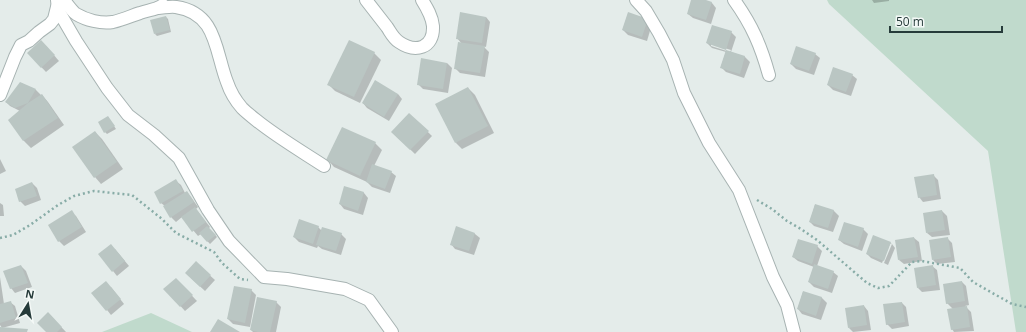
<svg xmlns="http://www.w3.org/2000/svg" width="1026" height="332" viewBox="0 0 1026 332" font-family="'Open Sans',sans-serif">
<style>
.green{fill:#c0dacc}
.shadow{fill:#0003;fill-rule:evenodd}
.building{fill:#bac6c3}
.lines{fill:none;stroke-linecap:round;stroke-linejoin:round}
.street-casing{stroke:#a7b3b2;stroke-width:14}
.path{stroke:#88aca7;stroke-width:2.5;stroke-dasharray:2 3;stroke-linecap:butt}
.street{stroke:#fff;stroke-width:12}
</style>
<rect width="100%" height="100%" fill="#e4ecea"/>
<g class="green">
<polygon points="827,0 1026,0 1026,332 1016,332 988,151 829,4"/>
<polygon points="151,313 192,332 102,332"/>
</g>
<g class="shadow">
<polygon points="692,0 703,0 712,3 716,8 711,24 693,18 688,14"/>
<polygon points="872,0 889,0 889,1 874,3"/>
<polygon points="629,13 652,24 647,41 628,35 623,30"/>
<polygon points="166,17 168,19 171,32 157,36 155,34"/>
<polygon points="486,17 490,22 486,47 483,46 489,52 485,77 460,73 455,68 462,44 457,38"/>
<path d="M731,32L736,37L731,52L745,57L750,62L744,78L726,72L721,67L726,52L712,48L707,43ZM711,44L731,50L730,52L711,46Z"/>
<polygon points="46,46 59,61 46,72 28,53"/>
<polygon points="374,53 381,60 360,103 335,91 329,85"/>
<polygon points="815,54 820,58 814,75 796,69 791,64"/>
<polygon points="447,63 452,68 448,93 423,89 418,84"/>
<polygon points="852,75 857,79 851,96 833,90 828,85"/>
<polygon points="21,83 36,90 41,95 42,95 48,102 64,125 31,148 24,141 10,120 20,111 10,106 6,102"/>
<polygon points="468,88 475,95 494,133 462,149 456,143"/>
<polygon points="398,94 402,99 389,121 367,108 363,103"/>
<polygon points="409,114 432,136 415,154 392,132"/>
<polygon points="108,117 116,129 107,134 105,132"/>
<polygon points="95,132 102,139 123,169 101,184 95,177"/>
<polygon points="375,143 382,150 374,166 391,172 396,176 390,193 372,187 367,182 334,167 328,160"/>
<polygon points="0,159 6,171 0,174"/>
<polygon points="933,175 938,180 941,199 923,202 919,197"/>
<polygon points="176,181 181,185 185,193 187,192 191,197 198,207 196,209 210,227 209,228 217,237 210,244 201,234 198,236 182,217 176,222 171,217 165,206 161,203"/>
<polygon points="32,183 37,188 41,200 25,206 20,201"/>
<polygon points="345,187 364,193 368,198 363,215 344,209 340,204"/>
<polygon points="0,203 3,205 4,216 0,216"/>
<polygon points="815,205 834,211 839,216 833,232 814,226 810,222"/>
<polygon points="942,211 947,216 950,235 932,237 927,233"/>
<polygon points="71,212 76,216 86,232 64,246 59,241 49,226"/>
<polygon points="318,227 322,231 341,234 346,239 341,255 322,249 318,246 317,248 299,242 294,237"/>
<polygon points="456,228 475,234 480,238 474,255 455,249 451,244"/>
<polygon points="863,229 868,234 862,251 844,244 839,240"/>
<polygon points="874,236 892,244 890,244 882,263 871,258 867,254"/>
<polygon points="914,238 919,242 922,261 904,264 899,260"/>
<polygon points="947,238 952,243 955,262 937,264 933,260"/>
<polygon points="892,244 895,248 888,265 884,263"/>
<polygon points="817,246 822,251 817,266 833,272 838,276 832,293 814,287 809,282 814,267 798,261 793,257"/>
<polygon points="115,249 129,266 117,276 113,271"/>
<polygon points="196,263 215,280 205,291 191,278"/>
<polygon points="21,266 26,271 32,287 15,293 11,288"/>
<polygon points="932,266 937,270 940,290 922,292 918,288"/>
<polygon points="0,277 4,304 10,302 15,306 20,323 2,328 0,325"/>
<polygon points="176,279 197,301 185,311 165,289"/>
<polygon points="962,282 966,286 969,305 965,306 971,312 974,331 954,332 952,329 953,309 947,303"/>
<polygon points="111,287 124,304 111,315 107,310"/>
<polygon points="251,290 256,295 250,327 233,324 228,319"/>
<polygon points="803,292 822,298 827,303 821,320 802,314 798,309"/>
<polygon points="276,302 281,307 276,332 253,332 251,330"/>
<polygon points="902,303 906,307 909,326 892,329 887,324"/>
<polygon points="864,306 868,311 871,330 853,332 849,328"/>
<polygon points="48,313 66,332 47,332"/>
</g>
<g class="building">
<polygon points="691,0 706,0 712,2 706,20 687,14"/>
<polygon points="460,12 486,17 482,43 456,39"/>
<polygon points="628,12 648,19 642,37 622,30"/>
<polygon points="166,16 170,30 154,34 150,20"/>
<polygon points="712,25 732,31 726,50 706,43"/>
<polygon points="41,40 55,55 41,68 27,53"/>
<polygon points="349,40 375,52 354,97 327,85"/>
<polygon points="458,42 485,46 480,73 454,69"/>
<polygon points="796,46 816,53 809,71 790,64"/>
<polygon points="726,50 745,56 740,74 720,68"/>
<polygon points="421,58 447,63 443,89 417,85"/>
<polygon points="833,67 853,74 846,92 827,85"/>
<polygon points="375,80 398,94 384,117 362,103"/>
<polygon points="20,82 36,89 28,103 15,108 5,102"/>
<polygon points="468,87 488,126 455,143 435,104"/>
<polygon points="42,94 58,118 23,141 8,120 28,103"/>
<polygon points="409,113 429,131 410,150 391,132"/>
<polygon points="108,116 115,126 104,133 98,122"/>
<polygon points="342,127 376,142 360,176 326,160"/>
<polygon points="95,131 117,162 94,178 72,147"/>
<polygon points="372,164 392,171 385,189 366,182"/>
<polygon points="934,174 937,195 918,198 914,177"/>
<polygon points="176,179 183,191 160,204 154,192"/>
<polygon points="32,182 37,196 19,202 15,189"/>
<polygon points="344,186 364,192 358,211 339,204"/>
<polygon points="187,191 194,202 170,218 163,206"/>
<polygon points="815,204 834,210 828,228 809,222"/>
<polygon points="195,207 206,222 192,232 181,217"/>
<polygon points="72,210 82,227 58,242 48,225"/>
<polygon points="942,210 945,230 926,233 923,213"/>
<polygon points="299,219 319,226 313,244 293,237"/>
<polygon points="844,222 864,228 858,247 838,240"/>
<polygon points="207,226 216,235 207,242 199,233"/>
<polygon points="456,226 475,233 469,251 450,245"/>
<polygon points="322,227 342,233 336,251 316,245"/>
<polygon points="873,235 891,242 884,261 866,254"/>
<polygon points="914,237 918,257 898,260 895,240"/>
<polygon points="948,237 951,257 932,260 929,240"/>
<polygon points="798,239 818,245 812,264 792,257"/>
<polygon points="111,244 125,261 112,272 98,254"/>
<polygon points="196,261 211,275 200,287 185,273"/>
<polygon points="814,264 834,271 828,289 808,282"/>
<polygon points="21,265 28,283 10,289 3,271"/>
<polygon points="933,265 936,285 917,288 914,268"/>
<polygon points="176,278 193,295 180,307 163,289"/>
<polygon points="106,281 121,299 106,311 91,293"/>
<polygon points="962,281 965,301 946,304 943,284"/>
<polygon points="234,286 252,289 245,323 227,319"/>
<polygon points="803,291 822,297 816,316 797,309"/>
<polygon points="257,297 277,301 270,332 258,332 250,330"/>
<polygon points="11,301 16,318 0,323 0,304"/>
<polygon points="902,302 905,322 886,325 883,304"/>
<polygon points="864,305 867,325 848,328 845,308"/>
<polygon points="967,306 970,327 951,330 947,309"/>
<polygon points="48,312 62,327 57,332 46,332 37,323"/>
<polygon points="218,319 240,332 210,332"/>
<polygon points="0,327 28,329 27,332 0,332"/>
</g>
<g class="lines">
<defs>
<g id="street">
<polyline points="57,0 58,10 76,41 107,88 128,115 154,135 179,158 208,210 229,241 264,277 287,279 345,289 369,300 392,332"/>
<path d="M64,0C67,4 72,11 76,14C86,20 101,24 113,22C122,20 131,16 140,13C148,10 156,10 163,5"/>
<path d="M366,0C373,9 380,18 387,27C391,33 393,38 399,42C415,53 434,49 433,26C432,16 427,8 422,0"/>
<polyline points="636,0 646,11 659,33 673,60 684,93 709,143 739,190 773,277 787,305 794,332"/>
<path d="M734,0C752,25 761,46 769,75"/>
<path d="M158,8C163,8 170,6 176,7C217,13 215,51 227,82C230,91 235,100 242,108C246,112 251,116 256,120C277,137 301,151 324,166"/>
<polyline points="0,95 15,57 21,45 29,41 39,32 50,24 54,19 57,7"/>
</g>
</defs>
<use href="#street" class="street-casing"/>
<g class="path">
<polyline points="757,200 772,209 787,221 801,229 817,240 867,283 878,288 889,286 912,262 922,261 960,268 973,282 1012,304 1026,307"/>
<polyline points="0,238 13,235 30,225 58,205 74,196 94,191 132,195 162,219 176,233 214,252 222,263 240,279 248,280"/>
</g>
<use href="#street" class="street"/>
</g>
<g transform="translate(28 304) rotate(11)" stroke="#f4f9f7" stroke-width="3" paint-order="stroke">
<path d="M0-3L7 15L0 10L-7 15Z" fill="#263b3a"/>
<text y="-6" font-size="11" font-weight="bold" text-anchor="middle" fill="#263b3a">N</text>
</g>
<path d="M890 26v6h112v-6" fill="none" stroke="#263b3a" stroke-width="2"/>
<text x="896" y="26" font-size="12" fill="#263b3a" stroke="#f4f9f7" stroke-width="3" paint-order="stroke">50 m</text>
</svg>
